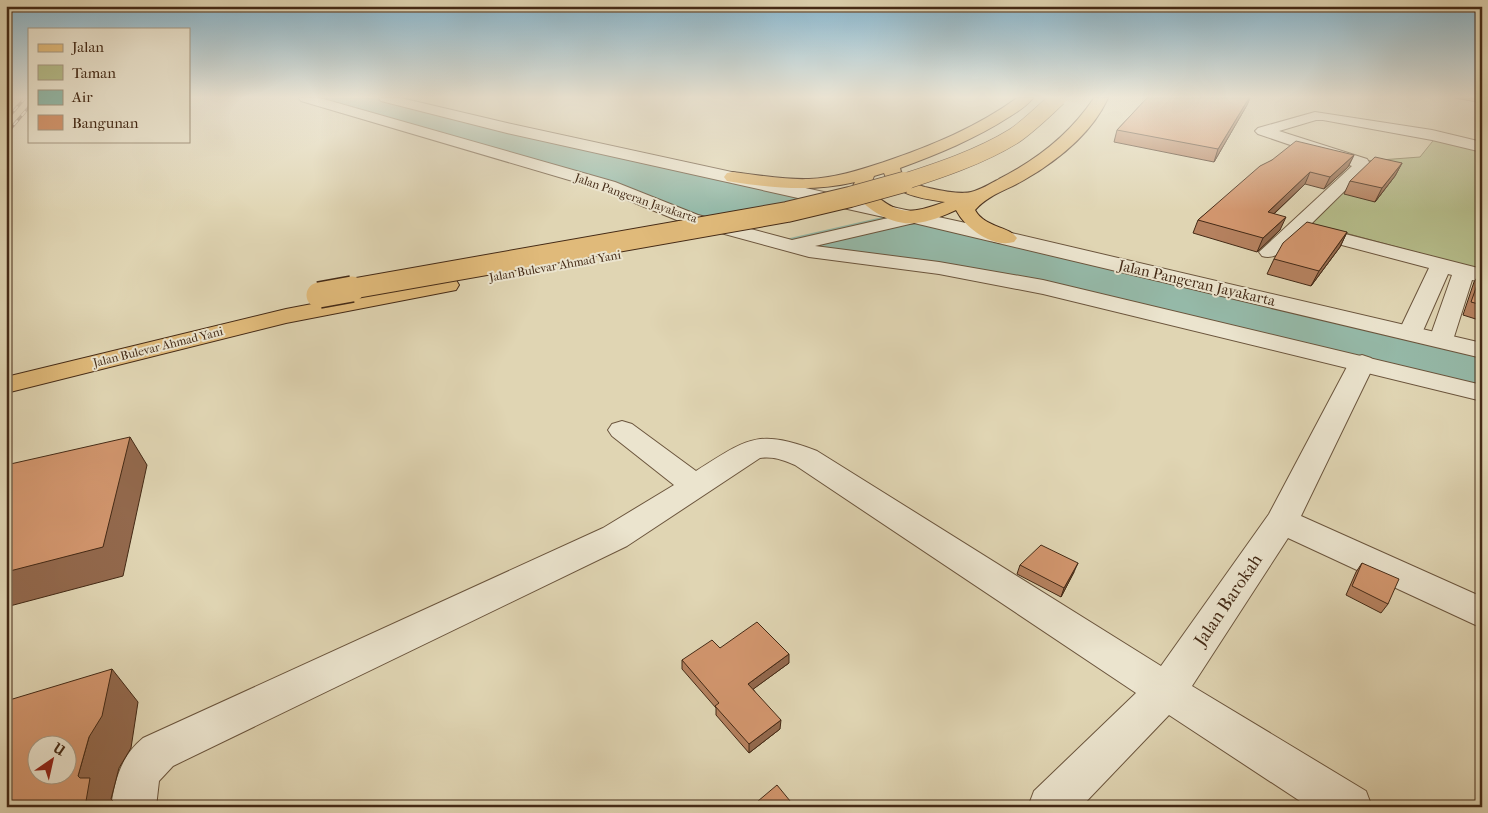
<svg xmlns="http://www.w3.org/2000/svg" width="1488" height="813" viewBox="0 0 1488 813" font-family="'IM FELL French Canon',serif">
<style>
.green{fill:#b5bc8a;stroke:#7c7350}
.water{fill:#95b9a8;stroke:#75806e}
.pier{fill:#e0d5b3}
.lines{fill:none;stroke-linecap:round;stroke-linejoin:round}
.minor-casing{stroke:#6b553d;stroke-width:2}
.tertiary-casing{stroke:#6b553d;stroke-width:2}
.primary-casing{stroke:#442a16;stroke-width:2}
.minor{fill:#ebe4ce;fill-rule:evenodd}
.tertiary{fill:#ebe4ce;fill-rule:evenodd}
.primary{fill:#e0ba7a;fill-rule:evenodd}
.rail-casing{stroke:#442a16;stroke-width:3}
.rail{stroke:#ebe4ce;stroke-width:2;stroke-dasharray:6;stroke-linecap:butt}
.primary-bridge-far2-casing{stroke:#442a16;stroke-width:17;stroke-linecap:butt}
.primary-bridge-far1-casing{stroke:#442a16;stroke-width:22;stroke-linecap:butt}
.primary-bridge-casing{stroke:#442a16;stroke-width:28;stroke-linecap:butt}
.primary-bridge-far2{stroke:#e0ba7a;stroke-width:16}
.primary-bridge-far1{stroke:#e0ba7a;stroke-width:20}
.primary-bridge{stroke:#e0ba7a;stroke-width:25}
.wall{fill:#b5815f;stroke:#442a16}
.shaded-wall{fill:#93694d;stroke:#442a16}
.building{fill:#d2966e;stroke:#442a16;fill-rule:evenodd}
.labels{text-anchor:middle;stroke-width:4;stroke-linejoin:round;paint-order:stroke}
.far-street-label{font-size:12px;fill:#442a16;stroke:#ebe4ce}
.street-label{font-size:15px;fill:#442a16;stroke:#ebe4ce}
.near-street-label{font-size:18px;fill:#442a16;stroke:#ebe4ce}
</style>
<rect width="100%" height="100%" fill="#e0d5b3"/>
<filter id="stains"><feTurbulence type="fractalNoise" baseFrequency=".004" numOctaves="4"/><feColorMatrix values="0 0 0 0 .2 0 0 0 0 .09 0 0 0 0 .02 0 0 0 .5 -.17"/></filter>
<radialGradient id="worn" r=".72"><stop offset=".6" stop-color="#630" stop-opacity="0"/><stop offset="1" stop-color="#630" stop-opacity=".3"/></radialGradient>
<polygon class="green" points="1436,137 1482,148 1482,270 1312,224 1367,161 1420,157"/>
<polygon class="water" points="306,98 386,98 507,128 1482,351 1482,393 1111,303 816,253 609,186"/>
<polygon class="pier" points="787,203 900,213 768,243 688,221"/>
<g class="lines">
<defs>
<g id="minor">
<path d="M1315,112L1432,130L1482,142V152L1432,140L1323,120H1316L1279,131L1367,159L1371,165L1310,225L1482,269V282L1472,280L1453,340L1450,345L1441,347L1432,345L1429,340L1452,275L1448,274L1422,333L1419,338L1410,340L1401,338L1398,333L1429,268L1300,234C1289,245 1278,261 1262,256L1259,252L1352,166L1258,134L1255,131L1258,128Z"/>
<path d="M1362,355L1371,358L1375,363L1301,516L1482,597V628L1288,538L1192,686L1366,791L1372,807H1309L1169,715L1081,807H1028L1034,791L1136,693L795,465C783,460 773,456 760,458L627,546L173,766L159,781L156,807H111C115,780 121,756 143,738L603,528L674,485L612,436L608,430L612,424L622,421L632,424L696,471C747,439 757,428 817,451L1161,666L1269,514L1349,363L1353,358Z"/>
</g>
<polygon id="tertiary" points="299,98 320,98 615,182 698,215 792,240 888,218 507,133 381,101 379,98 401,98 507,123 1007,232 1482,343 1482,358 914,223 815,246 939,262 1043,280 1482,385 1482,401 1043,294 939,274 809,257 684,223 603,190 301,101"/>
<g id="primary">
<path d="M1017,98H1033C1027,106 1017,112 1009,117C975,139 938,154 900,168C902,180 914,184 925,187C938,190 959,195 971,192C980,190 990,184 999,179C1038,159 1070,134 1094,98H1108C1092,133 1057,161 1024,180C1007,190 988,195 975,210C985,228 1009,226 1017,238L1014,242C993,248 966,229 956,210C943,216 929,222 915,223C892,226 864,208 851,190L855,182C813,192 775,188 733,182L727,181L724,177L727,173L733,172C758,175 784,180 809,179C835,178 859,170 884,162C931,146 977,127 1017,98ZM884,173C892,195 925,199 945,202C911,214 897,217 869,189L874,176Z"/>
<polygon points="448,278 456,280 459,285 456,290 286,323 6,393 6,377 286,309"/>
</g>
</defs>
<use href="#minor" class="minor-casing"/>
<use href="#tertiary" class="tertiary-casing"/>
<use href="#primary" class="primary-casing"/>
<use href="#minor" class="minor"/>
<use href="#tertiary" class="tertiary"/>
<use href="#primary" class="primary"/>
<defs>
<g id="rail">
<polyline points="6,104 12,98"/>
<polyline points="6,120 25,98"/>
<polyline points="6,134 29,107"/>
</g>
</defs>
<use href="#rail" class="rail-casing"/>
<use href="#rail" class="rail"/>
<defs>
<path id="primary-bridge-far2" d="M900,183C938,171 980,157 1014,136C1030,125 1044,111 1058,98"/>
<polyline id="primary-bridge-far1" points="345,290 787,212 850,197 904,182"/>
<polyline id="primary-bridge" points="319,295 352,289"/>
</defs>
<use href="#primary-bridge-far2" class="primary-bridge-far2-casing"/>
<use href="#primary-bridge-far1" class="primary-bridge-far1-casing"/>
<use href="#primary-bridge" class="primary-bridge-casing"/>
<use href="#primary-bridge-far2" class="primary-bridge-far2"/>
<use href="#primary-bridge-far1" class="primary-bridge-far1"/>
<use href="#primary-bridge" class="primary-bridge"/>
</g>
<g class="wall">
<polygon points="1147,98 1250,98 1247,105 1214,162 1114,142 1117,130"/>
<polygon points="1455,98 1482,98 1482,103"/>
<polygon points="1354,155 1348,167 1324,189 1305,184 1274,214 1280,230 1257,252 1193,233 1198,220 1272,160"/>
<polygon points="1402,163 1395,176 1375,202 1344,194 1350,181"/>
<polygon points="1347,232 1340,247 1311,286 1267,274 1274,259"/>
<polygon points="1482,270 1482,321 1463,315 1474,282"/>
<polygon points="1362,563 1388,604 1381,613 1346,595 1356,572"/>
<polygon points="1020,565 1074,572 1061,597 1017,574"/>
<polygon points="720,648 789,663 753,689 780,729 749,753 716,715 716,708 682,669 682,660"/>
</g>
<g class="shaded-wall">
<polygon points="1249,98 1250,98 1247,105 1214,162 1218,149"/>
<polygon points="1354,155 1348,167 1324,189 1330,177"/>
<polygon points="1402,163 1395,176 1375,202 1382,188"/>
<polygon points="1310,172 1305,184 1262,225 1268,212"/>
<polygon points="1286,217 1280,230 1257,252 1263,238"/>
<polygon points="1347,232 1340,247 1311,286 1319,271"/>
<polygon points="130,437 147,465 123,576 6,607 6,572"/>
<polygon points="1078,563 1074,572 1061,597 1064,588"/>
<polygon points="789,654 789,663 748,693 748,684"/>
<polygon points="112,669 138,702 131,748 119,768 111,799 119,807 85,807 78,776 89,737"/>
<polygon points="781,720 780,729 749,753 749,744"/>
</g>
<g class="building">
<polygon points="1147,98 1249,98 1218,149 1117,130"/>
<polygon points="1296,141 1354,155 1330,177 1310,172 1268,212 1286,217 1263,238 1198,220 1260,166 1272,160"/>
<polygon points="1375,157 1402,163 1382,188 1350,181"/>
<polygon points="1307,222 1347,232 1319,271 1274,259 1283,243"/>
<polygon points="1482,271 1482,305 1471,302"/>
<polygon points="130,437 103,547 6,572 6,465"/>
<polygon points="1041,545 1078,563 1064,588 1020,565"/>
<polygon points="1362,563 1399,579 1388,604 1352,586"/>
<polygon points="757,622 789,654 748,684 781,720 749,744 715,706 719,703 682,660 712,640 720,648"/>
<path d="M112,669L102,716L89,737L78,776L80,778H90L85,807H6V701ZM38,746H68V776H38Z"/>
<polygon points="777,785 795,807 751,807"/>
</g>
<linearGradient id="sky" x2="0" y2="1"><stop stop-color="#87b6ce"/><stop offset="0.46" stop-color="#f1ecdd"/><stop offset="1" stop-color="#f1ecdd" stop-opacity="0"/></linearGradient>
<rect width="1488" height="211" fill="url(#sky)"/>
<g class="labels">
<g class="far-street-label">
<text transform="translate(636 198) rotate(19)" y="4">Jalan Pangeran Jayakarta</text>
<text transform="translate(555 266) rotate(-10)" y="4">Jalan Bulevar Ahmad Yani</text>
<text transform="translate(158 347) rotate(-14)" y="4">Jalan Bulevar Ahmad Yani</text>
</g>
<g class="street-label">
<text transform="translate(1197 283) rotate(13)" y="5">Jalan Pangeran Jayakarta</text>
</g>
<g class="near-street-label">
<text transform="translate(1228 600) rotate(-56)" y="6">Jalan Barokah</text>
</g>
</g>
<rect width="1488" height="813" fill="none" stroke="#e0d5b3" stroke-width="25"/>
<rect x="8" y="8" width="1473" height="798" fill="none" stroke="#442a16" stroke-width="2.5"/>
<rect x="12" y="12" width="1463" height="788" fill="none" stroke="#442a16"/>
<rect x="28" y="28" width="162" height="115" fill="#ebe4ce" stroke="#a89a84"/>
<rect x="38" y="44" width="25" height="8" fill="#e0ba7a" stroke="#a89a84"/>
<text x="72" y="52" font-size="15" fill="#442a16">Jalan</text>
<rect x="38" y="65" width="25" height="15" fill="#b5bc8a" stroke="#a89a84"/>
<text x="72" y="78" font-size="15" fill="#442a16">Taman</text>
<rect x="38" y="90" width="25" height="15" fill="#95b9a8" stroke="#a89a84"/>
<text x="72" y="102" font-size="15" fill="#442a16">Air</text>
<rect x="38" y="115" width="25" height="15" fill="#d2966e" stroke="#a89a84"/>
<text x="72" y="128" font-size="15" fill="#442a16">Bangunan</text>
<g transform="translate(52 760) rotate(34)"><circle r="24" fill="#ebe4ce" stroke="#a89a84"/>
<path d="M0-4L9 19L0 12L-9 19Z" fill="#8f2418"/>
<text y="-8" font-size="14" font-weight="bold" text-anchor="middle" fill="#442a16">U</text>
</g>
<rect width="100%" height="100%" filter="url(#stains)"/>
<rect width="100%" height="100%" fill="url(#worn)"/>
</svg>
